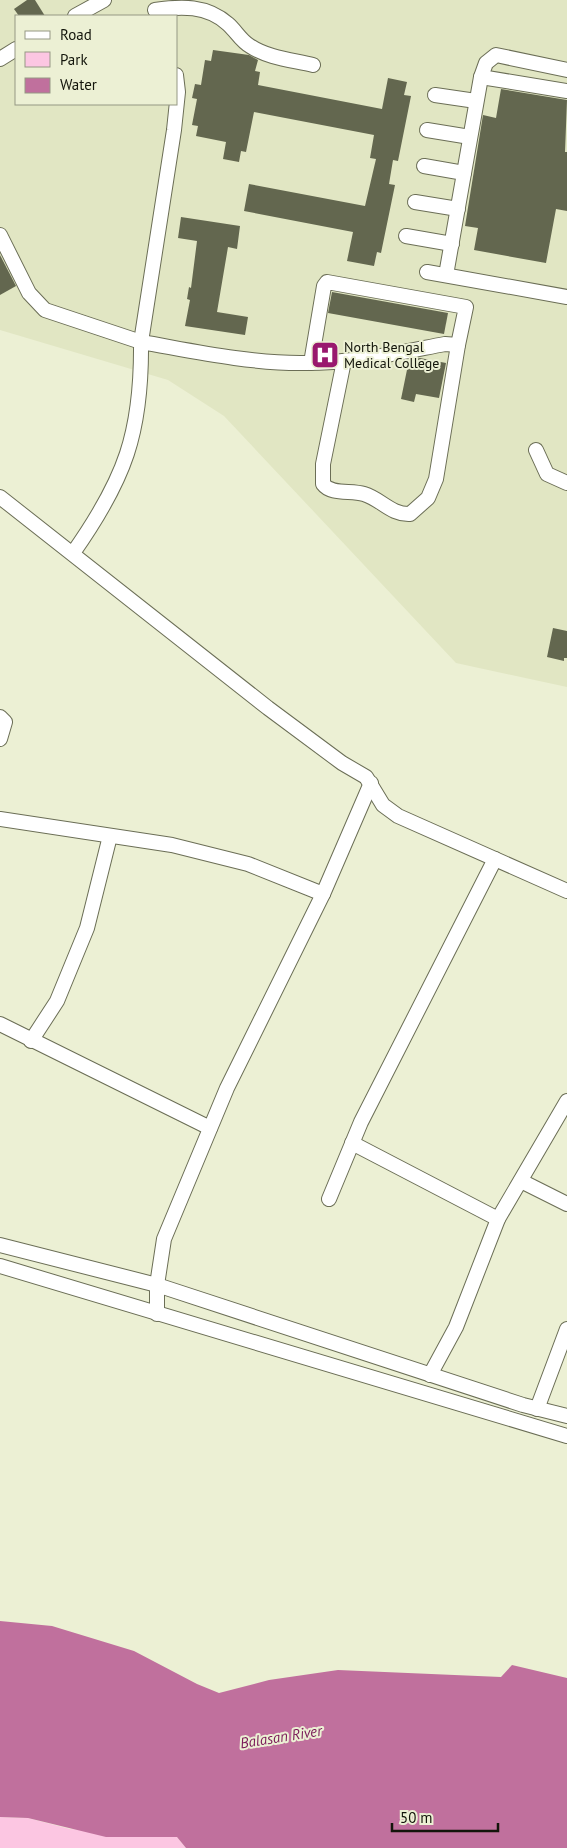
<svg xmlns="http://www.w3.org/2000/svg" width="567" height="1848" viewBox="0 0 567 1848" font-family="'PT Sans',sans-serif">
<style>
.built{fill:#e1e6c3;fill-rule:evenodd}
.green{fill:#fcc6e2}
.water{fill:#c0709d}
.building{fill:#63674f}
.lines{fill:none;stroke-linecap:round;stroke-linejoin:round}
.minor-casing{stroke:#6b6e56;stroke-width:16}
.minor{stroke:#fff;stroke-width:14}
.labels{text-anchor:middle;stroke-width:4;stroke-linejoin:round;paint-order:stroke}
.poi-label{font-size:14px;fill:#13150b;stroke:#ecf0d4;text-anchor:start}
.water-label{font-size:15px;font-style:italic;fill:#7a1a58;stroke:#ecf0d4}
</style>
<rect width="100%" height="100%" fill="#ecf0d4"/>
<path class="built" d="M0,0H567V687L456,663L224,416L168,380L0,330ZM16,16H176V104H16Z"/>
<polygon class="green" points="0,1817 28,1818 70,1829 177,1837 186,1848 0,1848"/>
<polygon class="water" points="0,1621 52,1626 134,1651 197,1684 219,1693 269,1680 338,1670 501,1677 512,1665 567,1678 567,1848 186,1848 177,1837 106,1837 28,1818 0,1817"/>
<g class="building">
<polygon points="27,0 35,0 45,16 19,16 14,9"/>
<polygon points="213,50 249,55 258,60 255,71 260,72 258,85 382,109 388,78 407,82 404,95 411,96 398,161 393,160 389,184 395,185 381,253 377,252 374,266 347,261 353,232 244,211 249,184 365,206 376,159 370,158 374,135 254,112 246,152 241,151 239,162 223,159 226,142 196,136 198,126 192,125 197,99 192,98 195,84 201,85 205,60 211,61"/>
<polygon points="501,89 567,100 565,152 567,152 567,211 556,209 546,263 474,250 478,228 465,226 483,115 496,118"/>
<polygon points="181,217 240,226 237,249 228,247 217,312 248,317 245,335 185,326 190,300 187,299 189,287 191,288 197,241 178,238"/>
<polygon points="0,255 16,286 0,295"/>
<polygon points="332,292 448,313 444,334 328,313"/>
<polygon points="420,358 446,363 439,398 416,394 414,402 401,399 409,360"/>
<polygon points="553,628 567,631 567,658 564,658 564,661 547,657"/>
</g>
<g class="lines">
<defs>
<g id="minor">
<path d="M155,10C181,6 207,5 228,24C236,31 241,41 250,46C268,58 292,60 313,65"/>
<polyline points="75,16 104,0"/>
<polyline points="0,59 16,49"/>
<path d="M176,75L178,92L174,130L141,342C193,351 247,363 300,363C349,364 397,353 445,344L458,345"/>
<polyline points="481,77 567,91"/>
<polyline points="435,95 476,101"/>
<polyline points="427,130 470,137"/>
<polyline points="424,166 464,173"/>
<polyline points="415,202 458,209"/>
<path d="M0,235L29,293L45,310L141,342C142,433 125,479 73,553"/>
<polyline points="406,236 452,244"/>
<polyline points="427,272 567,297"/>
<polyline points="446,275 481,77 486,63 496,55 567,70"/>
<path d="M311,363L324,286L327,282L466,307L458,345L436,479L428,498L410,514C391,515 381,499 364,494C351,490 331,495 323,484V464L344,361"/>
<polyline points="536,450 547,474 567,483"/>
<polyline points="0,497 268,708 342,763 366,777 383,805 398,816 567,891"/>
<polyline points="0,717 5,722 0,739"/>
<polyline points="0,819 172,845 248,864 323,894"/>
<polyline points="0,1024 210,1128"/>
<polyline points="31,1041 57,1001 87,928 110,836"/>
<polyline points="352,1143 498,1219"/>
<polyline points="521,1181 567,1204"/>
<polyline points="329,1199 361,1122 495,859"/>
<polyline points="0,1245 157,1285 523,1405 567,1416"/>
<polyline points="0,1266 567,1436"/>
<polyline points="157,1314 157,1285 164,1239 227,1088 323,894 371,783"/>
<polyline points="430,1375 456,1327 498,1219 567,1101"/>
<polyline points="537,1409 567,1329"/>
</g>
</defs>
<use href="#minor" class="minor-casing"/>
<use href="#minor" class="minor"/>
</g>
<defs>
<symbol id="hospital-square" viewBox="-11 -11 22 22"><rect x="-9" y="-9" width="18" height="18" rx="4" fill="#99186e" stroke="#ecf0d4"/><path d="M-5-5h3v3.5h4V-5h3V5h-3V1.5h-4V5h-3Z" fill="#fff"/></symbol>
</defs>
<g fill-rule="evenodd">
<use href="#hospital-square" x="309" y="339" width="32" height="32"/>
</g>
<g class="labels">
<g class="poi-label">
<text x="344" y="352">North Bengal<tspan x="344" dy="16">Medical College</tspan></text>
</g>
<g class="water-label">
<text transform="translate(281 1737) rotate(-9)" y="5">Balasan River</text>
</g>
</g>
<rect x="15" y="15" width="162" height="90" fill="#ecf0d4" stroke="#959884"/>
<rect x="25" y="31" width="25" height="8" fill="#ffffff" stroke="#959884"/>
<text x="60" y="40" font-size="15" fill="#13150b">Road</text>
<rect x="25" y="52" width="25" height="15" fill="#fcc6e2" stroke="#959884"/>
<text x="60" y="65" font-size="15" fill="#13150b">Park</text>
<rect x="25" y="78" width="25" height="15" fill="#c0709d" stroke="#959884"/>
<text x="60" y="90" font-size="15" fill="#13150b">Water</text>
<path d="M392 1823v8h106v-8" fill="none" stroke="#13150b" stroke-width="2.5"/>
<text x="400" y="1823" font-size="15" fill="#13150b" stroke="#ecf0d4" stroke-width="4" paint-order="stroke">50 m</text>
</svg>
